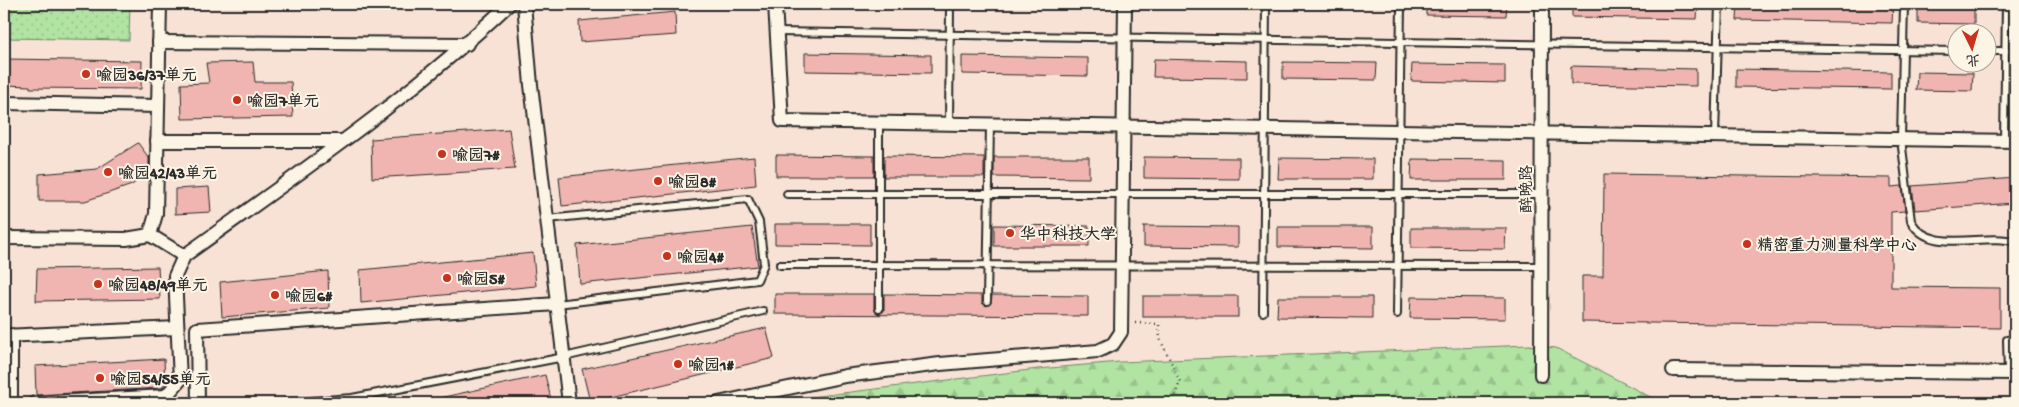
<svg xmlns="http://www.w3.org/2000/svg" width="2019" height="407" viewBox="0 0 2019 407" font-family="'Gochi Hand','LXGW WenKai TC',sans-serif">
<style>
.built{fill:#f8e2d5;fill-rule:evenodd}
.green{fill:url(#green-dots);stroke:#6e8767}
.forest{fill:url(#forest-firs);stroke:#6e8767}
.building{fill:#f0b5b0;stroke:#2b2b2b}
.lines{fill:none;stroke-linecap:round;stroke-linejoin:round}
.service-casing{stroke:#2b2b2b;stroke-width:10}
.minor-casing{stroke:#2b2b2b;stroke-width:16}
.path{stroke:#2b2b2b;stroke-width:2.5;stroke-dasharray:1 4;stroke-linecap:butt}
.service{stroke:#fcf5e5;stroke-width:6}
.minor{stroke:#fcf5e5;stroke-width:12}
.poi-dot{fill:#c8321e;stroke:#fcf5e5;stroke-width:2}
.labels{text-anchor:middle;stroke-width:4;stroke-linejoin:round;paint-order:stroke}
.poi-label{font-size:16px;font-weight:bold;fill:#2b2b2b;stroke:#fcf5e5;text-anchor:start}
.street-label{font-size:16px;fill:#2b2b2b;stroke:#fcf5e5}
</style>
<defs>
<pattern id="green-dots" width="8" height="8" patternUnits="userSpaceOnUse" patternTransform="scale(1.25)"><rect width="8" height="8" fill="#b1e3a3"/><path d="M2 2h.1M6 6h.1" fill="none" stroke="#98c38c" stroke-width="1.8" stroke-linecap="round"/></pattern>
<pattern id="forest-firs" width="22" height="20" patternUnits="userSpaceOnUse" patternTransform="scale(1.25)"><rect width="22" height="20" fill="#b1e3a3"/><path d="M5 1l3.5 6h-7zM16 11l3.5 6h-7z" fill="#98c38c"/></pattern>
</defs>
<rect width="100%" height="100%" fill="#fcf5e5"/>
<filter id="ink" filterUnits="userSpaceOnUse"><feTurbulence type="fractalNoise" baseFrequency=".02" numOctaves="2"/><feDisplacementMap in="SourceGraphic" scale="10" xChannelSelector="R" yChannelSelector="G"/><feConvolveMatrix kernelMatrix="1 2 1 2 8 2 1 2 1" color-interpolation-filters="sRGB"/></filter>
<g filter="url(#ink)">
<path class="built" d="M4,4H2015V403H4ZM1956,32H1986V62H1956Z"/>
<polygon class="green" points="4,4 130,4 129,40 4,38"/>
<polygon class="forest" points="1529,345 1556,348 1662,403 780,403 810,397 1038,369 1120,362"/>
<g class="building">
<polygon points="1426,4 1507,4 1506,16 1426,15"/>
<polygon points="1572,4 1698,4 1697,19 1572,17"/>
<polygon points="1738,4 1893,5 1892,23 1737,20"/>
<polygon points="1918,6 1974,6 1974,24 1918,23"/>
<polygon points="675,12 676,35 580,42 579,21"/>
<polygon points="805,53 931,55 931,73 805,71"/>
<polygon points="962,56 1088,58 1088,76 962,74"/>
<polygon points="4,59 142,61 141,89 30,88 30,86 4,85"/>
<polygon points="1154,59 1247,61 1247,78 1153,77"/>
<polygon points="253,62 255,82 291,82 293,117 182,119 181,84 209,83 206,63"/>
<polygon points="1283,62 1377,63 1376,80 1283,79"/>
<polygon points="1412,64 1505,65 1505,83 1411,81"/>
<polygon points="1571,66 1696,69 1696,86 1571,84"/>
<polygon points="1736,69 1891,72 1891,89 1736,87"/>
<polygon points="1917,72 1973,73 1972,91 1916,90"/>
<polygon points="509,129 515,169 372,178 371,139"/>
<polygon points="138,143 149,158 149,171 132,185 85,201 39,201 39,174 97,169"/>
<polygon points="776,155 874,156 874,176 776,176"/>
<polygon points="884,156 984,157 984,177 884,177"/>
<polygon points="754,157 756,185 562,206 559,177"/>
<polygon points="994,157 1089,157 1089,178 994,177"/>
<polygon points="1144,157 1239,158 1239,179 1144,178"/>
<polygon points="1279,158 1373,159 1373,179 1278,179"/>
<polygon points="1412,159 1506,160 1506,180 1411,180"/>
<polygon points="1604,174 1891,178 1891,187 1902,186 1905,211 1891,212 1891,287 2000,288 2000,328 1582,322 1582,276 1603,276"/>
<polygon points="2015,178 2015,203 1915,210 1912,186"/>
<polygon points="209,187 211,212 175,214 175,189"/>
<polygon points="775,224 870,224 870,245 775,244"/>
<polygon points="994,225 1089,226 1089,246 994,246"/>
<polygon points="1144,226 1238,227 1238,247 1144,246"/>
<polygon points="752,227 758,266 580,284 577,245"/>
<polygon points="1278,227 1373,227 1373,248 1278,247"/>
<polygon points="1411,228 1506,228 1505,249 1411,248"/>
<polygon points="533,253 536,286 361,303 360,270"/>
<polygon points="158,267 160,299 36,301 37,269"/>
<polygon points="328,271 329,308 222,317 220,282"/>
<polygon points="775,294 874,294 874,309 879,314 884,311 884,294 982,295 982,303 987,306 991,303 992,295 1088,296 1088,316 775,314"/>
<rect x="1143" y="296" width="95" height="21"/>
<polygon points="1278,297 1372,297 1372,318 1277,317"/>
<polygon points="1411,297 1505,298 1505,319 1410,318"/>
<polygon points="766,328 774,358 590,402 582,369"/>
<polygon points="164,359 165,384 162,388 36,395 35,366"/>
<polygon points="545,375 552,403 439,403 439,398"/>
</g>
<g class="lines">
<defs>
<g id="service">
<path d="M1904,4L1901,139L1911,221C1930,256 1984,232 2015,242"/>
<polyline points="777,32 1956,51"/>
<polyline points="1986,51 2006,51"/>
<polyline points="879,123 879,309"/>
<polyline points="949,124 950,4"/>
<polyline points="1715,136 1719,4"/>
<polyline points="2004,140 2006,4"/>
<polyline points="787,194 1541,194"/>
<polyline points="547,219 748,199 759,222 764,264 757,280 557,304"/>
<polyline points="780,265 1541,266"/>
<polyline points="987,301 990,124"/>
<polyline points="1263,312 1266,4"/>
<polyline points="1397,314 1401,4"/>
<polyline points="2008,373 2007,340 2015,339"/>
<polyline points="282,403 352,398 564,357 763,311"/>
</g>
<g id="minor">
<polyline points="524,4 531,85 569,403"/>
<polyline points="775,4 782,121 2015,141"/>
<polyline points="159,42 467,44"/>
<polyline points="4,103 158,106"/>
<polyline points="157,141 342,141"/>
<polyline points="150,235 184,256"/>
<polyline points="4,238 126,239 150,235 156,214 160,4"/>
<polyline points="4,336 177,328"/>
<polyline points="1673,370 2015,373"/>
<polyline points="1541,375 1542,4"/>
<polyline points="11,403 11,335"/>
<path d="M35,403L166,396L180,380L175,276L184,256C295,176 410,98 509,4"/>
<polyline points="198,403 197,329 557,304"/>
<polyline points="718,403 845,376 940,364 1098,351 1113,344 1121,332 1125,4"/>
</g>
</defs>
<use href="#service" class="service-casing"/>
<use href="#minor" class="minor-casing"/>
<polyline class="path" points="1135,323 1159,324 1160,339 1180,381 1173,403"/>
<use href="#service" class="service"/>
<use href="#minor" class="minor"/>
</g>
</g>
<g class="poi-dot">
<circle cx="86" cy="74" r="5"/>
<circle cx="237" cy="100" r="5"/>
<circle cx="442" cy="154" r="5"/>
<circle cx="108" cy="172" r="5"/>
<circle cx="658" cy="181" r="5"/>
<circle cx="1010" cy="233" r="5"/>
<circle cx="1747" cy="244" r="5"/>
<circle cx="667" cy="256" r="5"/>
<circle cx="447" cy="278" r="5"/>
<circle cx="98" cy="284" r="5"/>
<circle cx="275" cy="295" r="5"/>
<circle cx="678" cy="364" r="5"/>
<circle cx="100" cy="378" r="5"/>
</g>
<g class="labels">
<g class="poi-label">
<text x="96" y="80">喻园36/37单元</text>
<text x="247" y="106">喻园7单元</text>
<text x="452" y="160">喻园7#</text>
<text x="118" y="178">喻园42/43单元</text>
<text x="668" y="187">喻园8#</text>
<text x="1020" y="239">华中科技大学</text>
<text x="1757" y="250">精密重力测量科学中心</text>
<text x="677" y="262">喻园4#</text>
<text x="457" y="284">喻园5#</text>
<text x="108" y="290">喻园48/49单元</text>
<text x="285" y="301">喻园6#</text>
<text x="688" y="370">喻园1#</text>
<text x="110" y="384">喻园54/55单元</text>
</g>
<g class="street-label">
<text transform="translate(1525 189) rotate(-90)" y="6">醉晚路</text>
</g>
</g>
<rect width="2019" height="407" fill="none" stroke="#fcf5e5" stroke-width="20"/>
<rect x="10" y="10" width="1999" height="387" fill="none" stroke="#2b2b2b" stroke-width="2" filter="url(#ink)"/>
<g transform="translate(1972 48) rotate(175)"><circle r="24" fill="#fcf5e5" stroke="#a8a49b"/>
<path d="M0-4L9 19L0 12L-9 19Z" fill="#c8321e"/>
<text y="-8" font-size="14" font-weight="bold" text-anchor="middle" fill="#2b2b2b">北</text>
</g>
</svg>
